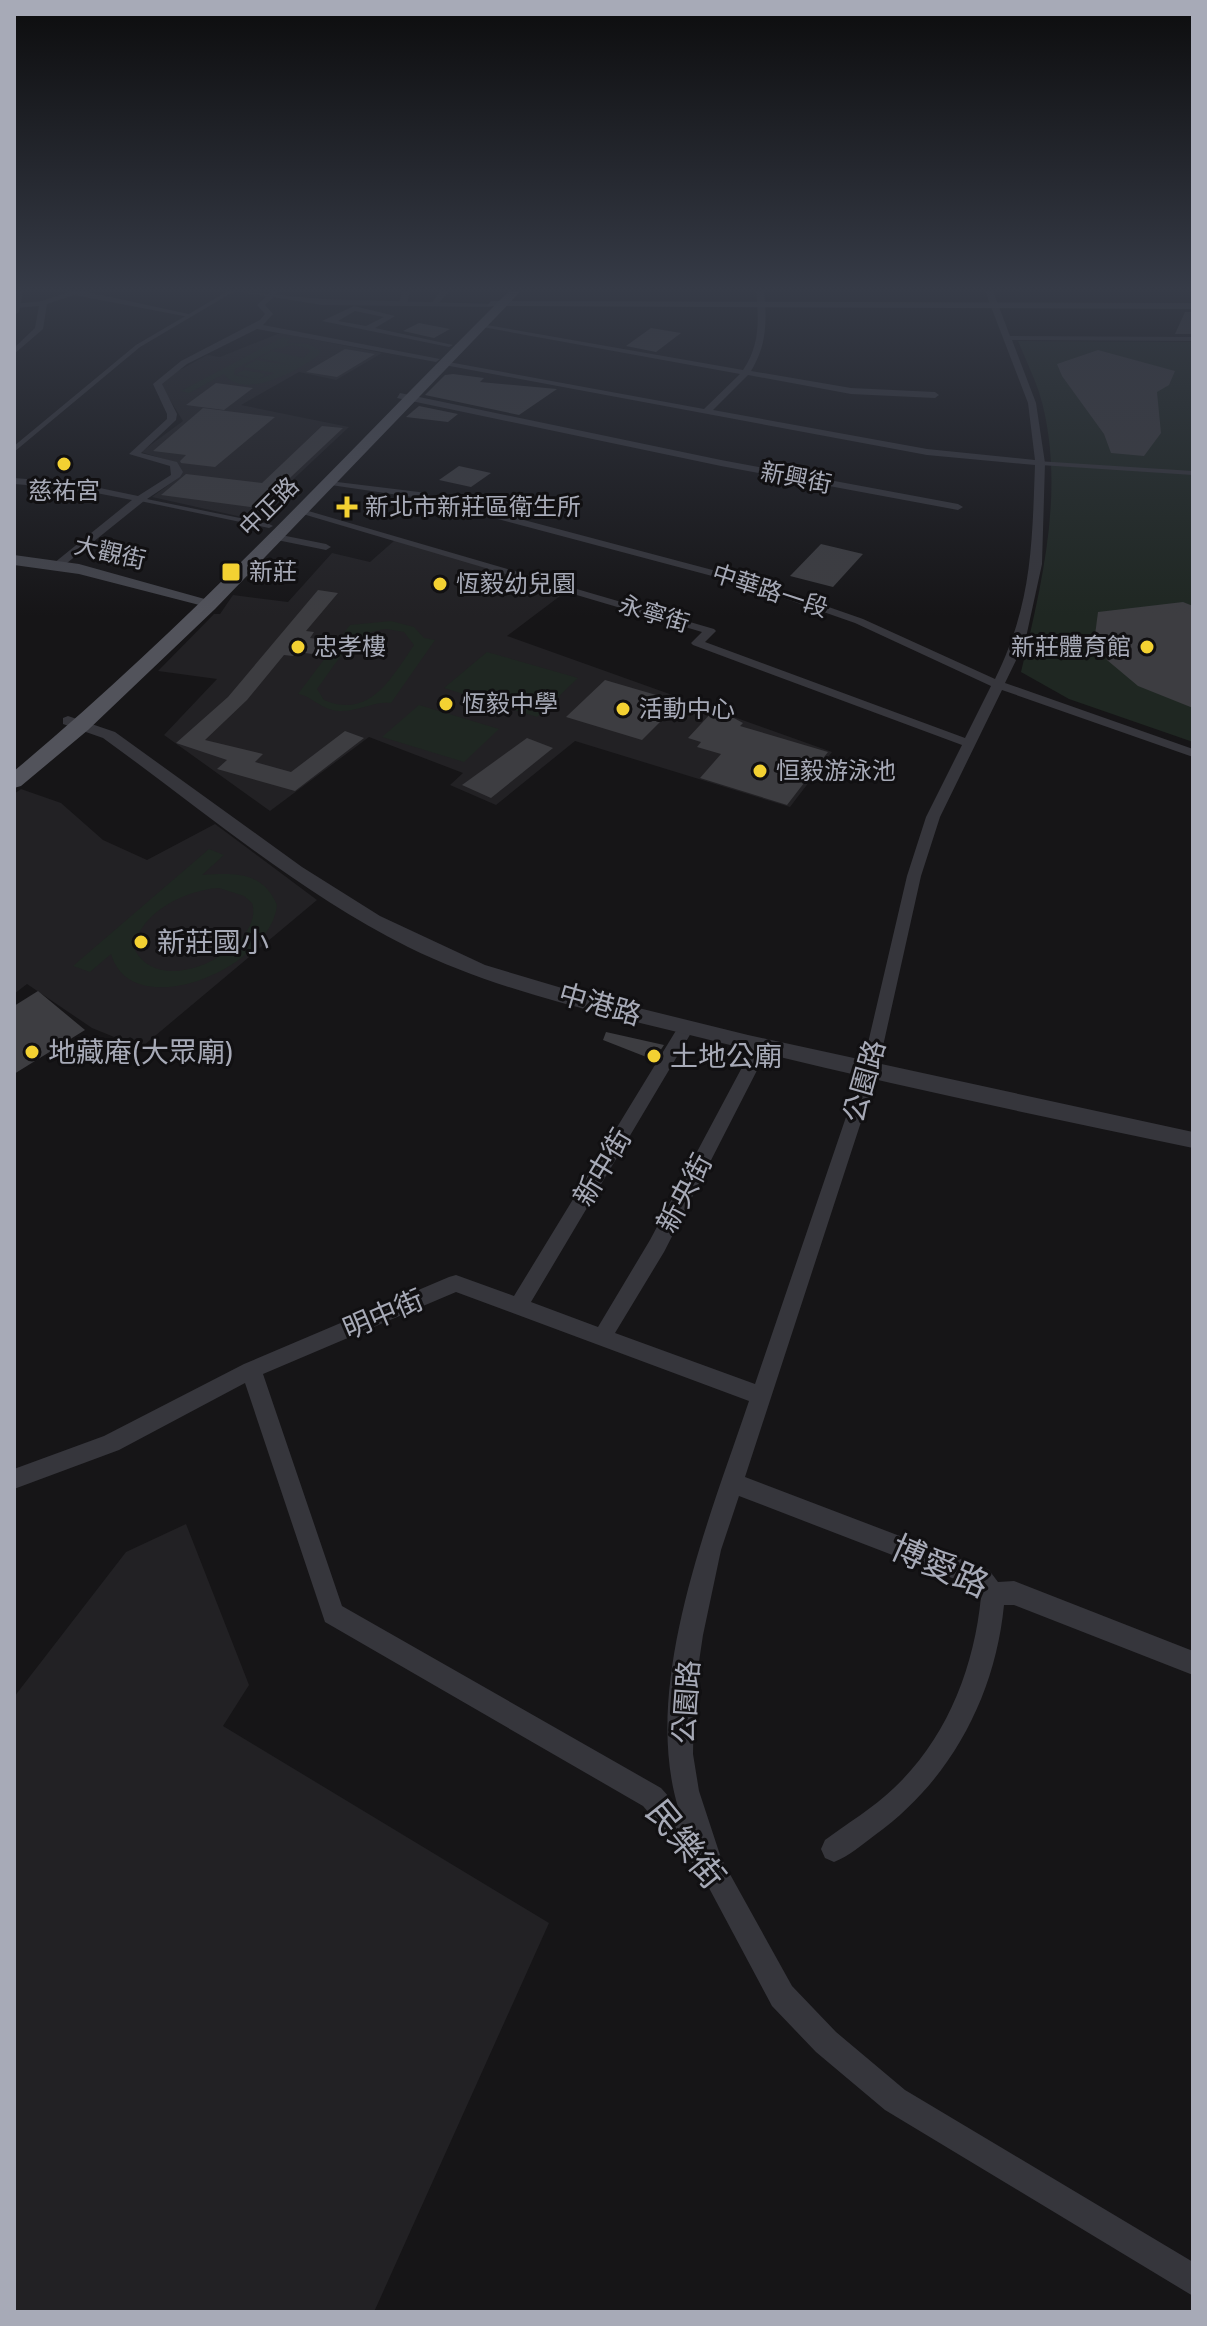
<svg xmlns="http://www.w3.org/2000/svg" width="1207" height="2326" viewBox="0 0 1207 2326" font-family="Cabin,'Noto Sans TC',sans-serif">
<style>
.built{fill:#222124}
.green{fill:#1f2722;fill-rule:evenodd}
.building{fill:#3d3d41}
.lines{fill:none;stroke-linecap:round;stroke-linejoin:round}
.pedestrian{fill:#36363c;fill-rule:evenodd}
.minor{fill:#36363c;fill-rule:evenodd}
.tertiary{fill:#36363c;fill-rule:evenodd}
.secondary{fill:#44454c;fill-rule:evenodd}
.primary{fill:#52535b;fill-rule:evenodd}
.poi-dot{fill:#f3d132;stroke:#111012;stroke-width:3}
.labels{text-anchor:middle;stroke-width:6;stroke-linejoin:round;paint-order:stroke}
.far-street-label{font-size:24px;fill:#a7aab7;stroke:#111012}
.far-poi-label{font-size:24px;fill:#a7aab7;stroke:#111012;text-anchor:start}
.poi-label{font-size:28px;fill:#a7aab7;stroke:#111012;text-anchor:start}
.street-label{font-size:28px;fill:#a7aab7;stroke:#111012}
.near-street-label{font-size:34px;fill:#a7aab7;stroke:#111012}
</style>
<rect width="100%" height="100%" fill="#161517"/>
<g class="built">
<polygon points="280,333 382,353 336,380 299,372 241,405 349,427 251,519 152,497 178,478 177,463 141,452 183,421 160,384 167,377 207,355 220,357"/>
<polygon points="395,540 568,590 507,636 832,752 790,807 575,741 496,805 450,785 463,773 369,737 270,811 164,735 217,679 158,671 214,614 220,614 233,595 288,602 332,553 370,562"/>
<polygon points="21,789 61,803 103,840 147,860 215,824 317,900 143,1046 130,1037 124,1041 92,1028 27,984 14,994 14,794"/>
<polygon points="186,1524 249,1685 223,1726 549,1923 374,2312 14,2312 14,1697 126,1552"/>
</g>
<g class="green">
<path d="M283,337L291,339L286,343L309,344L320,351L319,355C299,370 244,401 224,374L189,393L181,391ZM293,345L308,348L310,352L303,358L272,351L259,358L290,365L256,360L243,367L274,373L259,379L266,374L244,370L236,374L255,379L234,375L235,369L274,349Z"/>
<path d="M1018,341L1193,342V742L1069,699L1021,672C1042,583 1067,484 1039,392C1033,375 1025,358 1018,341Z"/>
<path d="M391,621L414,627L424,638L435,640L391,703C374,701 357,712 339,711C321,710 312,696 298,694L350,625ZM386,629L404,632L414,645C392,677 370,720 324,700L317,689C337,663 351,632 386,629Z"/>
<polygon points="487,652 578,678 537,717 444,688"/>
<polygon points="419,705 499,729 464,762 382,737"/>
<path d="M209,849L224,855L202,875C234,873 263,871 277,905C271,968 132,1026 111,954L90,972L73,966ZM219,888L244,896L252,903C266,946 162,1002 135,950C137,913 186,890 219,888Z"/>
</g>
<g class="building">
<polygon points="1185,312 1193,312 1193,334 1175,334"/>
<polygon points="419,323 450,329 434,338 403,331"/>
<polygon points="651,328 681,333 656,352 626,346"/>
<polygon points="345,349 375,354 337,377 306,372"/>
<polygon points="1098,350 1175,371 1169,385 1157,392 1161,433 1144,456 1111,453 1104,434 1062,376 1057,364"/>
<polygon points="453,374 484,378 480,382 557,389 519,415 425,395 445,375"/>
<polygon points="216,383 253,388 224,410 186,405"/>
<polygon points="419,406 458,414 448,422 406,417"/>
<polygon points="203,408 275,417 215,467 181,463 180,461 186,455 153,451"/>
<polygon points="322,426 343,428 258,508 161,495 186,474 262,483"/>
<polygon points="459,466 491,473 471,487 439,480"/>
<polygon points="821,544 863,554 833,587 790,576"/>
<polygon points="318,590 338,593 306,631 314,632 310,638 331,641 320,655 297,652 293,656 284,655 247,700 205,740 263,754 255,762 291,772 345,731 364,738 295,791 217,769 227,760 176,743 228,697"/>
<polygon points="1183,602 1193,606 1193,708 1138,686 1107,660 1095,635 1098,612"/>
<polygon points="605,680 680,702 642,740 566,717"/>
<polygon points="713,711 732,717 743,723 740,726 828,752 787,805 700,778 721,754 697,747 701,742 688,738"/>
<polygon points="527,738 553,748 491,798 462,785"/>
<polygon points="38,991 85,1030 14,1074 14,1006"/>
<polygon points="606,1032 664,1045 654,1060 603,1040"/>
</g>
<g class="lines">
<g class="pedestrian">
<polygon points="228,291 233,292 140,347 14,452 14,446 136,345"/>
<polygon points="1037,461 1193,471 1193,475 1040,465 1037,465"/>
<polygon points="137,497 269,524 273,526 269,528 140,501 137,501"/>
</g>
<g class="minor">
<polygon points="72,291 83,291 193,315 189,317 74,295 47,304 43,329 14,354 14,348 35,328 39,306 16,308 14,304 42,301"/>
<polygon points="227,291 236,291 230,294"/>
<polygon points="272,291 280,291 265,305 273,314 263,325 440,359 436,362 257,329 187,364 162,384 177,414 176,420 141,453 177,462 183,472 180,477 144,501 62,567 54,567 54,563 132,500 76,489 14,484 14,478 76,483 138,496 171,475 170,466 129,454 167,419 167,414 153,384 181,361 260,320 265,314 257,305"/>
<polygon points="402,291 410,291 407,304 403,306 399,304"/>
<polygon points="440,291 450,291 436,306 430,306"/>
<path d="M756,291H764C767,321 767,345 751,371L851,388L935,392L939,395L935,398L851,394L748,375L713,410L927,449L1035,460L1028,403L985,291H993L1010,336L1193,337V341L1012,340L1036,403L1045,463L1042,564L1025,642L1005,683L1193,749V757L1002,690L940,817L921,876L877,1073L745,1477L989,1570L998,1582L1014,1581L1193,1651V1675L1014,1605H1004C995,1697 950,1781 875,1835C862,1845 849,1856 834,1862L825,1858L821,1849L825,1840C848,1823 873,1808 894,1788C947,1738 974,1668 981,1597L973,1586L739,1496L721,1550L703,1635L694,1695L693,1754L699,1791L721,1858L792,1986L836,2032L905,2090L1193,2262V2296L885,2110L816,2052L772,2006L701,1873L643,1806L325,1622L245,1383L119,1450L14,1489V1469L104,1436L244,1364L449,1277L456,1275L514,1296L680,1024L686,1022L694,1028L531,1302L598,1327L650,1240L755,1043H767L769,1047L664,1252L615,1333L755,1384L861,1073L907,876L926,817L962,745L693,645L691,643L702,632L296,512L305,510L714,629L716,631L705,642L965,738L991,686L855,623L746,585L419,498L324,484L329,481L419,492L754,581L863,619L995,679C1032,604 1032,546 1035,465L927,455L439,364L443,361L704,409L740,374L477,326L481,324L743,370C760,345 759,320 756,291ZM456,1292L749,1401C710,1517 641,1684 678,1807L661,1788L342,1606L263,1374Z"/>
<path d="M354,306L395,316L375,328L453,345L449,347L322,321ZM355,311L384,317L366,326L338,321Z"/>
<polygon points="400,393 721,460 958,504 963,507 958,510 721,466 397,398"/>
<polygon points="276,534 326,544 331,547 326,550 272,539 272,535"/>
</g>
<g class="tertiary">
<polygon points="14,291 23,291 19,312 14,315"/>
<polygon points="235,291 322,299 496,304 491,307 322,305"/>
<path d="M68,716L115,732L302,867L380,916L485,965L582,994L748,1035L1193,1132V1148C1029,1114 865,1079 702,1038C603,1014 500,992 408,947C298,892 203,810 103,738L63,724V718Z"/>
</g>
<g class="secondary">
<polygon points="491,301 1193,303 1193,309 487,306"/>
<polygon points="14,555 79,564 219,603 211,608 79,574 14,565"/>
</g>
<path class="primary" d="M509,291H521L215,609L88,730L21,786L14,788V771C191,624 346,453 509,291Z"/>
</g>
<linearGradient id="sky" x2="0" y2="1"><stop stop-color="#0c0c0d"/><stop offset="0.47" stop-color="#363b47"/><stop offset="1" stop-color="#363b47" stop-opacity="0"/></linearGradient>
<rect width="1207" height="616" fill="url(#sky)"/>
<g class="poi-dot">
<circle cx="64" cy="464" r="8"/>
<path d="M343 495h8v8h8v8h-8v8h-8v-8h-8v-8h8z"/>
<rect x="221" y="562" width="20" height="20" rx="4"/>
<circle cx="440" cy="584" r="8"/>
<circle cx="298" cy="647" r="8"/>
<circle cx="1147" cy="647" r="8"/>
<circle cx="446" cy="704" r="8"/>
<circle cx="623" cy="709" r="8"/>
<circle cx="760" cy="771" r="8"/>
<circle cx="141" cy="942" r="8"/>
<circle cx="32" cy="1052" r="8"/>
<circle cx="654" cy="1056" r="8"/>
</g>
<g class="labels">
<g class="far-street-label">
<text transform="translate(796 478) rotate(11)" y="8">新興街</text>
<text transform="translate(269 507) rotate(-45)" y="8">中正路</text>
<text transform="translate(110 553) rotate(13)" y="8">大觀街</text>
<text transform="translate(770 591) rotate(18)" y="8">中華路一段</text>
<text transform="translate(654 614) rotate(17)" y="8">永寧街</text>
</g>
<g class="far-poi-label">
<text x="64" y="499" text-anchor="middle">慈祐宮</text>
<text x="365" y="515">新北市新莊區衛生所</text>
<text x="249" y="580">新莊</text>
<text x="456" y="592">恆毅幼兒園</text>
<text x="314" y="655">忠孝樓</text>
<text x="1131" y="655" text-anchor="end">新莊體育館</text>
<text x="462" y="712">恆毅中學</text>
<text x="639" y="717">活動中心</text>
<text x="776" y="779">恒毅游泳池</text>
</g>
<g class="poi-label">
<text x="157" y="952">新莊國小</text>
<text x="48" y="1062">地藏庵(大眾廟)</text>
<text x="670" y="1066">土地公廟</text>
</g>
<g class="street-label">
<text transform="translate(600 1004) rotate(16)" y="10">中港路</text>
<text transform="translate(864 1081) rotate(-74)" y="10">公園路</text>
<text transform="translate(602 1167) rotate(-59)" y="10">新中街</text>
<text transform="translate(684 1193) rotate(-62)" y="10">新央街</text>
<text transform="translate(383 1314) rotate(-23)" y="10">明中街</text>
<text transform="translate(686 1702) rotate(-86)" y="10">公園路</text>
</g>
<g class="near-street-label">
<text transform="translate(940 1566) rotate(24)" y="12">博愛路</text>
<text transform="translate(686 1844) rotate(51)" y="12">民樂街</text>
</g>
</g>
<rect width="1207" height="2326" fill="none" stroke="#a7aab7" stroke-width="32"/>
</svg>
